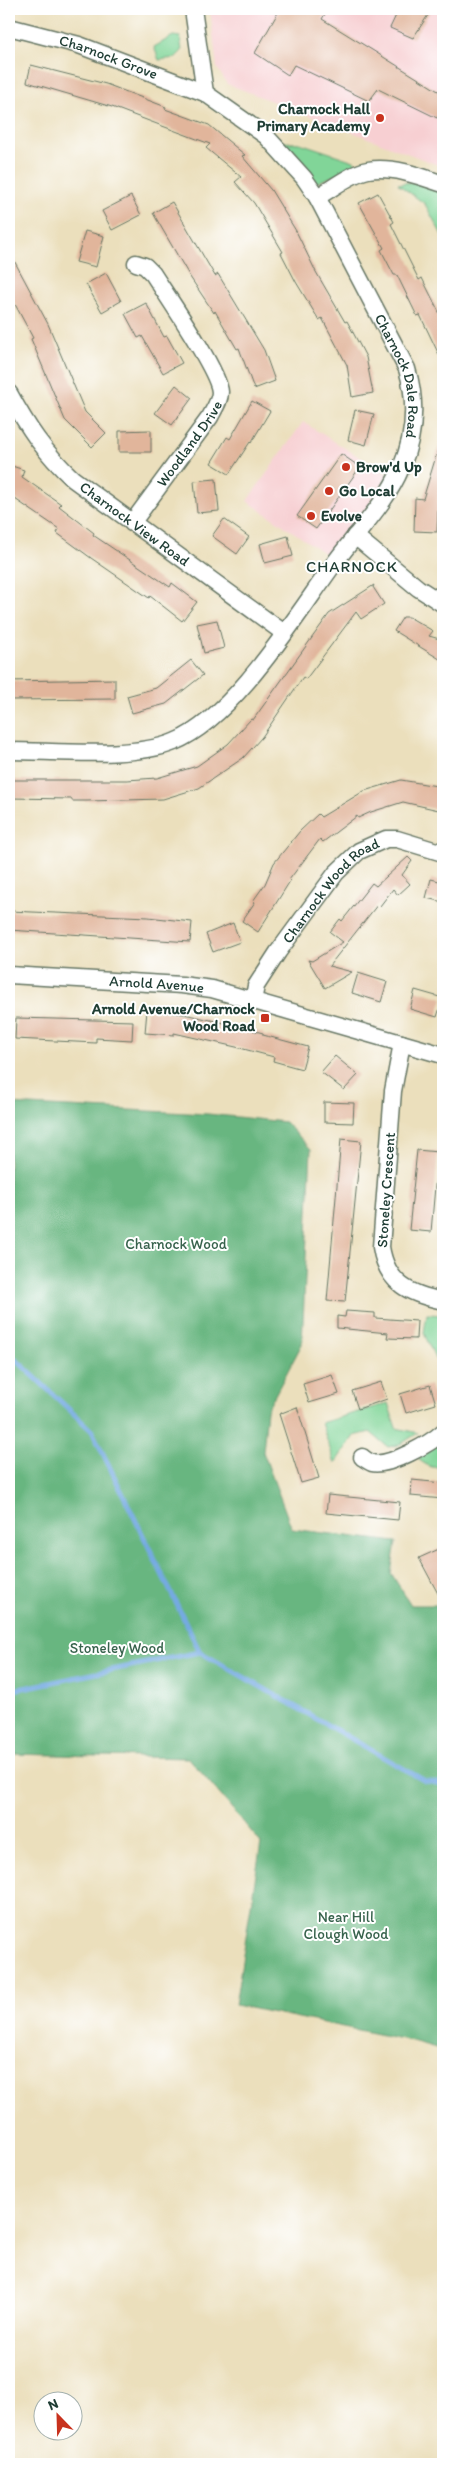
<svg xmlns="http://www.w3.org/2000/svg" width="452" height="2473" viewBox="0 0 452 2473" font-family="Itim,sans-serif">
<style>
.built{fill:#f7cfd2}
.green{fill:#81d598;stroke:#508966}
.forest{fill:#68b680;stroke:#447a5a}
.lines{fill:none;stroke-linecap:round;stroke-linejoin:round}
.stream{stroke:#74aae2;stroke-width:5}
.building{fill:#e1b59b}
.street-casing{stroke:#667664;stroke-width:19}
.street{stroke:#fff;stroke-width:16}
.poi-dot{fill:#c8321e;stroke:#fff;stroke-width:2}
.labels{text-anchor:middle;stroke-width:4;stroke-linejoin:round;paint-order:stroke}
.street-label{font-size:15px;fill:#1f3d34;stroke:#fff}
.poi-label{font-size:15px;font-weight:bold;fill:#1f3d34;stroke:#fff;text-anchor:start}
.park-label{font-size:15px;fill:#38634d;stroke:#fff}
.neighbourhood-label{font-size:16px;letter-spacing:1px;fill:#1f3d34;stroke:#fff}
</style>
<rect width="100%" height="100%" fill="#fff"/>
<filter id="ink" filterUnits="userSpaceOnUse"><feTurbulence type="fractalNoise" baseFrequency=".02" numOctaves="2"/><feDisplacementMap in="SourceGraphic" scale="10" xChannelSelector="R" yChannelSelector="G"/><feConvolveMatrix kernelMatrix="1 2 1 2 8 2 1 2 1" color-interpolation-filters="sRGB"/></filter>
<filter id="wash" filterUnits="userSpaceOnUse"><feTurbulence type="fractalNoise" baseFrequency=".0096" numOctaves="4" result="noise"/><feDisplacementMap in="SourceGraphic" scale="20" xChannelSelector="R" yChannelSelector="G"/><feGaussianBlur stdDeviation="1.12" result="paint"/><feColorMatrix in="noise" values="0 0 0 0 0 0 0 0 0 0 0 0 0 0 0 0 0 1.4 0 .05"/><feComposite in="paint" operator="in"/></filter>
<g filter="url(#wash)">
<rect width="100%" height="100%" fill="#ebdfbc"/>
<g class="built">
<polygon points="210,9 443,9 443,167 227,84 217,68"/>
<polygon points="303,422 396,480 336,561 247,501"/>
</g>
<g class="green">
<polygon points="173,36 180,37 182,51 175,58 159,60 154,47"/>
<polygon points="282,142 300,143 354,161 358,166 316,183 306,168"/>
<polygon points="411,182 443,191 443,237 425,204 398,184"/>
<polygon points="427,1314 443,1315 443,1376 424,1333"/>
<polygon points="388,1403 396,1428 418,1433 399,1445 388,1447 370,1432 354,1436 335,1463 321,1423"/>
<path d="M443,1440V1466C433,1470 426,1465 418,1459Z"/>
</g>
<polygon class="forest" points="9,1104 208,1114 285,1122 311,1149 302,1344 267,1410 263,1452 292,1529 396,1542 391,1573 411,1605 443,1605 443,2050 412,2041 235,2005 261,1843 189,1758 9,1754"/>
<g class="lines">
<g class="stream">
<polyline points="9,1353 92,1431 200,1652 425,1781 443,1784"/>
<polyline points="9,1691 200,1652"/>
</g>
</g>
<g id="blocks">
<g class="building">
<polygon points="280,9 328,9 322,19 443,94 443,108 437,118 378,89 369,101 294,65 288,75 255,53"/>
<polygon points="399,9 432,9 413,38 390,28"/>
<polygon points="31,65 106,84 166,107 165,109 209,125 245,155 242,156 271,190 296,231 316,272 345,322 347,321 366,357 373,393 352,397 347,365 322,318 319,320 296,282 281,253 283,252 254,203 235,182 241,177 206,148 210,144 112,107 27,82"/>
<polygon points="378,193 394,222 391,224 419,280 422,278 443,320 443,363 420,315 417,316 397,275 394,275 381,250 384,248 359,203"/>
<polygon points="131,196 141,215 112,230 102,211"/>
<polygon points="172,202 215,276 218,274 264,350 275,381 254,389 239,348 237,349 215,311 214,313 190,277 153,213"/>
<polygon points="85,231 104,236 96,267 76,262"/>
<polygon points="9,251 48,324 85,412 106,433 92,447 65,420 31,339 33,338 9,293"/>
<polygon points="106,273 121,301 102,312 86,284"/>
<polygon points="146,303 164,337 167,336 182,363 163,373 142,336 138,338 125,314"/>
<polygon points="176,385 192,398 172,425 155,413"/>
<polygon points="252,401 270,411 251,443 250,442 229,474 211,463 227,437 230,439"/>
<polygon points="355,410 374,414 366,445 348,440"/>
<polygon points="151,430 151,452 119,452 119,431"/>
<polygon points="440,443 443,443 443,487 439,486 437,532 414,531 415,498 423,499"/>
<polygon points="341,454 360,467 316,529 297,516"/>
<polygon points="9,465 24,470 22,477 61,504 59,506 94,533 93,535 170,587 172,583 197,602 182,621 150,596 149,598 91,558 57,533 59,529 15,499 12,509 9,509"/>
<polygon points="216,479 219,511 197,513 194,481"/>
<polygon points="224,519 249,537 237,554 212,536"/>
<polygon points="288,536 293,556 265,563 260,544"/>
<polygon points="374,585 373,587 384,604 361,619 356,612 306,679 303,677 262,737 243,758 199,788 163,799 87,801 72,801 72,799 9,798 9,780 127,780 157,778 197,766 228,744 251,719 253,720 329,614"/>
<polygon points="403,617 409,617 433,631 429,636 443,640 443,661 394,631"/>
<polygon points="217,620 224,648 204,653 197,624"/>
<polygon points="191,660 203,675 166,704 132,713 127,696 156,688"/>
<polygon points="115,679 115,699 9,700 9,681"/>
<polygon points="401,780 443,787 443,811 403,802 371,812 358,818 357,816 323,842 320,839 289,880 290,881 258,932 242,921 255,902 253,901 265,884 274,863 300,831 318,814 321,817 364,791"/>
<polygon points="408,857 412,861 402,875 410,884 398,895 393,889 380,906 378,904 329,966 352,972 325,988 308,960 312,961 343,942 330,932 340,919 342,921 372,883 376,886"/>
<polygon points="431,879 443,882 443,902 426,898"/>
<polygon points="9,911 148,917 192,922 190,942 9,930"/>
<polygon points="233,923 240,942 213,952 206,934"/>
<polygon points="358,973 387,982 381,1002 352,993"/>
<polygon points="415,990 443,998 437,1017 410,1009"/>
<polygon points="147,1010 184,1014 233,1025 263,1033 263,1035 308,1047 302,1069 273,1061 274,1057 236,1047 174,1033 174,1035 145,1033"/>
<polygon points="16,1018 133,1021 132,1040 96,1038 96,1043 15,1039"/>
<polygon points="335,1056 358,1075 344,1090 321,1072"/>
<polygon points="324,1102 354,1103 353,1123 324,1122"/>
<polygon points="341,1139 361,1141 345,1302 327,1301"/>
<polygon points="417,1150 438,1152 431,1232 409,1230"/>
<polygon points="346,1311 375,1313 375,1318 417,1321 416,1339 387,1338 388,1333 337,1328 337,1316 345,1317"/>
<polygon points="332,1375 339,1394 309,1403 303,1384"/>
<polygon points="381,1382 387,1399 358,1409 352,1391"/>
<polygon points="430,1385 436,1404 406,1413 400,1394"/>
<polygon points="297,1407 319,1478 301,1483 279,1414"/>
<polygon points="412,1480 443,1483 443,1499 411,1496"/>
<polygon points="328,1495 400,1502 398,1520 326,1513"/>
<polygon points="439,1549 443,1558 443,1603 419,1558"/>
</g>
</g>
</g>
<g filter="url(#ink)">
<use href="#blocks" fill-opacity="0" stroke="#667664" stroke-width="1"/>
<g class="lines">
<defs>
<g id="street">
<polyline points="193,9 205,93"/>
<path id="s1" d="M9,27L79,45L205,93L266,136L304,178L317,197L407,369C417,402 415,435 401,468C387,502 358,531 336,561C297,614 235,717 174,742C132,759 56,751 9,751"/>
<path d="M317,197C332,189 351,173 368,170C393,166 420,176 443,184"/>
<path id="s2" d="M9,393C28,428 44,452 73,479L284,633"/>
<path id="s3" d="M132,523L210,417C214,409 220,401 220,392C219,371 167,296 153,274L145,266L136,263"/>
<polyline points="355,536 418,588 443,604"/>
<path id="s4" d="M9,975L182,985L212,989L443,1055"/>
<path id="s5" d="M253,1001L256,986L278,952L336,873L359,851L386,839H397L443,853"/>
<path d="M402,1043L393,1091L381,1247C387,1284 409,1294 443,1301"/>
<path d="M362,1457C365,1459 369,1462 372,1463C389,1467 431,1443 443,1432"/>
</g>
</defs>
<use href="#street" class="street-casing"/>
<use href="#street" class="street"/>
</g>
</g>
<g class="poi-dot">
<circle cx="380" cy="118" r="5"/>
<circle cx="346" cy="467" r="5"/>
<circle cx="329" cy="491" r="5"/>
<circle cx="311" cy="516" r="5"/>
<rect x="260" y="1013" width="10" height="10" rx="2.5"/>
</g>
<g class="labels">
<g class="street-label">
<text dy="5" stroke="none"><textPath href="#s1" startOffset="104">Charnock Grove</textPath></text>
<text dy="5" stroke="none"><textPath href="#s1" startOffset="560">Charnock Dale Road</textPath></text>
<text dy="5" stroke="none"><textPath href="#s3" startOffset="98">Woodland Drive</textPath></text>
<text dy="5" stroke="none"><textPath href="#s2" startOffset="184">Charnock View Road</textPath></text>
<text dy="5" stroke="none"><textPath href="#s5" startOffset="138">Charnock Wood Road</textPath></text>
<text dy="5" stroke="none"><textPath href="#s4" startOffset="148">Arnold Avenue</textPath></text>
<text transform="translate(386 1190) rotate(-86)" y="5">Stoneley Crescent</text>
</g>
<g class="poi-label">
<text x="370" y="114" text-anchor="end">Charnock Hall<tspan x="370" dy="17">Primary Academy</tspan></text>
<text x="356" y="472">Brow'd Up</text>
<text x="339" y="496">Go Local</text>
<text x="321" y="521">Evolve</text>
<text x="255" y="1014" text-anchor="end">Arnold Avenue/Charnock<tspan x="255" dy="17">Wood Road</tspan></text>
</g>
<g class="park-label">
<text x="176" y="1249">Charnock Wood</text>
<text x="117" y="1653">Stoneley Wood</text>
<text x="346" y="1922">Near Hill<tspan x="346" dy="17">Clough Wood</tspan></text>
</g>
<g class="neighbourhood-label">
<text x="352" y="572">CHARNOCK</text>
</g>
</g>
<rect width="452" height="2473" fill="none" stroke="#fff" stroke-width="30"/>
<g transform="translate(58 2416) rotate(337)"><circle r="24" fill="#ffffff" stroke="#a5b1ae"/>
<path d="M0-4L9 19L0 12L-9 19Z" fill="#c8321e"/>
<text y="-8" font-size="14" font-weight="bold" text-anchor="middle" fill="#1f3d34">N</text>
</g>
</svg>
